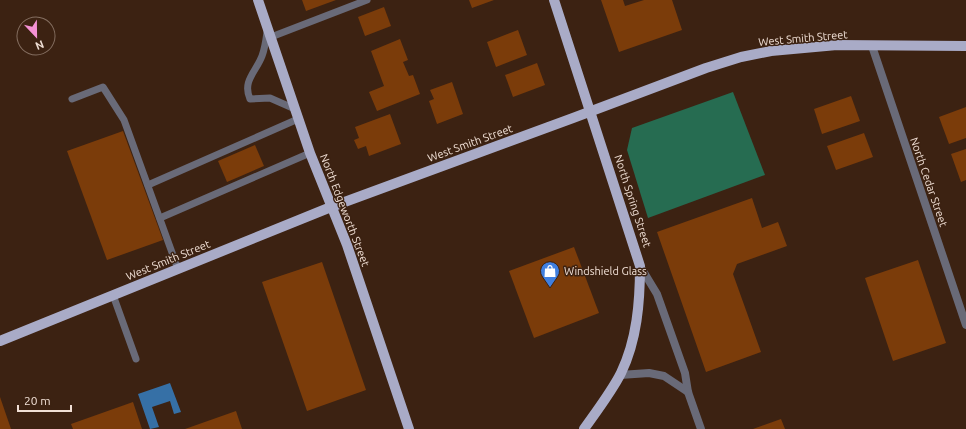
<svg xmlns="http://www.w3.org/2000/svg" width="966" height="429" viewBox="0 0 966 429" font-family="Ubuntu,sans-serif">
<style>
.forest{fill:#266c51}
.water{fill:#3670a6}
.building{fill:#7b3c0a}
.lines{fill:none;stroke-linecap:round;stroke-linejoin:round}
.service{stroke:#696a78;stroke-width:7}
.minor{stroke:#696a78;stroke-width:8}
.primary{stroke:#a9abc7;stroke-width:10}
.labels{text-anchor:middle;stroke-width:3;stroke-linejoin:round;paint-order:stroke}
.street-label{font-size:11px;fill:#f1e0d6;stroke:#3c2212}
.poi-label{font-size:11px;fill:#f1e0d6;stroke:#3c2212;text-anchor:start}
</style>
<rect width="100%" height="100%" fill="#3c2212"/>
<polygon class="forest" points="733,92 765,175 648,218 627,150 632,128"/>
<polygon class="water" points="170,383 181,412 174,414 170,401 152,407 159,427 150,429 138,394"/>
<g class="building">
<polygon points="302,0 336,0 306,11"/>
<polygon points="469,0 494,0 472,8"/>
<polygon points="601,0 623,0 625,6 644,0 672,0 682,30 619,52"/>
<polygon points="384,7 391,26 365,36 358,17"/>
<polygon points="518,30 527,55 496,67 487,42"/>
<polygon points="400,39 408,60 403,62 409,76 413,75 420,94 377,111 369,92 384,86 371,51"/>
<polygon points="537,63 545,85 513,97 505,75"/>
<polygon points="452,82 463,114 437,124 429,101 434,99 430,90"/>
<polygon points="851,96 860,121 822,134 814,109"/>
<polygon points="966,107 966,138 949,144 939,117"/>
<polygon points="390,114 401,144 369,156 366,146 358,149 354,140 359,138 355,127"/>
<polygon points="123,131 163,240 107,260 67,151"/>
<polygon points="864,133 873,157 836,170 827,146"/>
<polygon points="255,145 264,166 227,182 218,161"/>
<polygon points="966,149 966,180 961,182 951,154"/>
<polygon points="752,198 762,228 778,222 787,246 737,264 733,274 761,352 706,372 657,232"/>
<polygon points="574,247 599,313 534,338 509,271"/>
<polygon points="918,260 946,343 893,361 865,278"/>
<polygon points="322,262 366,390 307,411 262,282"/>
<polygon points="0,397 11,429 0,429"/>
<polygon points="133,402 142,429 73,429 71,424"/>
<polygon points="236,411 242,429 185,429"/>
<polygon points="781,419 785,429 753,429"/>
</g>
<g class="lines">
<g class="service">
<path d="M267,32C266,40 265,48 262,56C256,72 242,81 250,99L270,98L295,109"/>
<polyline points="271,37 367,0"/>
<polyline points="72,99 103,87 124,120 178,269"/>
<polyline points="148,185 298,119"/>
<polyline points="160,218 310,153"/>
<polyline points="113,295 136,359"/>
</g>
<g class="minor">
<polyline points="872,46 966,325"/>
<polyline points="640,266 657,294 685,373 688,392 701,429"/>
<polyline points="620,375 649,373 664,376 688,392"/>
</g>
<g class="primary">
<polyline points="258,0 310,153 347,245 409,429"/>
<path d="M554,0L640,266C640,302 637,340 621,373C612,391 596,412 584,429"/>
<polyline points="0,341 331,207 573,118 706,68 741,57 771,51 837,45 966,46"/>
</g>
</g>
<defs>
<symbol id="shop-pin" viewBox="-11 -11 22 30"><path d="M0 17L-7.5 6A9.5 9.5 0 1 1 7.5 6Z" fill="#3f7fe0" stroke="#3c2212"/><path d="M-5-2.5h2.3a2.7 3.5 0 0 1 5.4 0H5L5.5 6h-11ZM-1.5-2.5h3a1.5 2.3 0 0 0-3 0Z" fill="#fff"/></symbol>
</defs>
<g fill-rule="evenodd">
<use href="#shop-pin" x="539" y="260" width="22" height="30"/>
</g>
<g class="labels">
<g class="street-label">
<text transform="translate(803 38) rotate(-5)" y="4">West Smith Street</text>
<text transform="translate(470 143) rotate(-20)" y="4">West Smith Street</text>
<text transform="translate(929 182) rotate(71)" y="4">North Cedar Street</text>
<text transform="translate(633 201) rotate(72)" y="4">North Spring Street</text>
<text transform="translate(345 210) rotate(69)" y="4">North Edgeworth Street</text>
<text transform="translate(168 260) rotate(-22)" y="4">West Smith Street</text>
</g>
<g class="poi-label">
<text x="564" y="275">Windshield Glass</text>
</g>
</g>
<g transform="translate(36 36) rotate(158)"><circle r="19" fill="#3c2212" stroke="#846e60"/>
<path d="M0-3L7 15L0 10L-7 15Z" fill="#f491d4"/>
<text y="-6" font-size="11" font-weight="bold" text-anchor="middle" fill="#f1e0d6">N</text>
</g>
<path d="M18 405v6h53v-6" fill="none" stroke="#f1e0d6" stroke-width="2"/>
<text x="24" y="405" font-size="12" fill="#f1e0d6" stroke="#3c2212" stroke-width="3" paint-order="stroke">20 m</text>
</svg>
